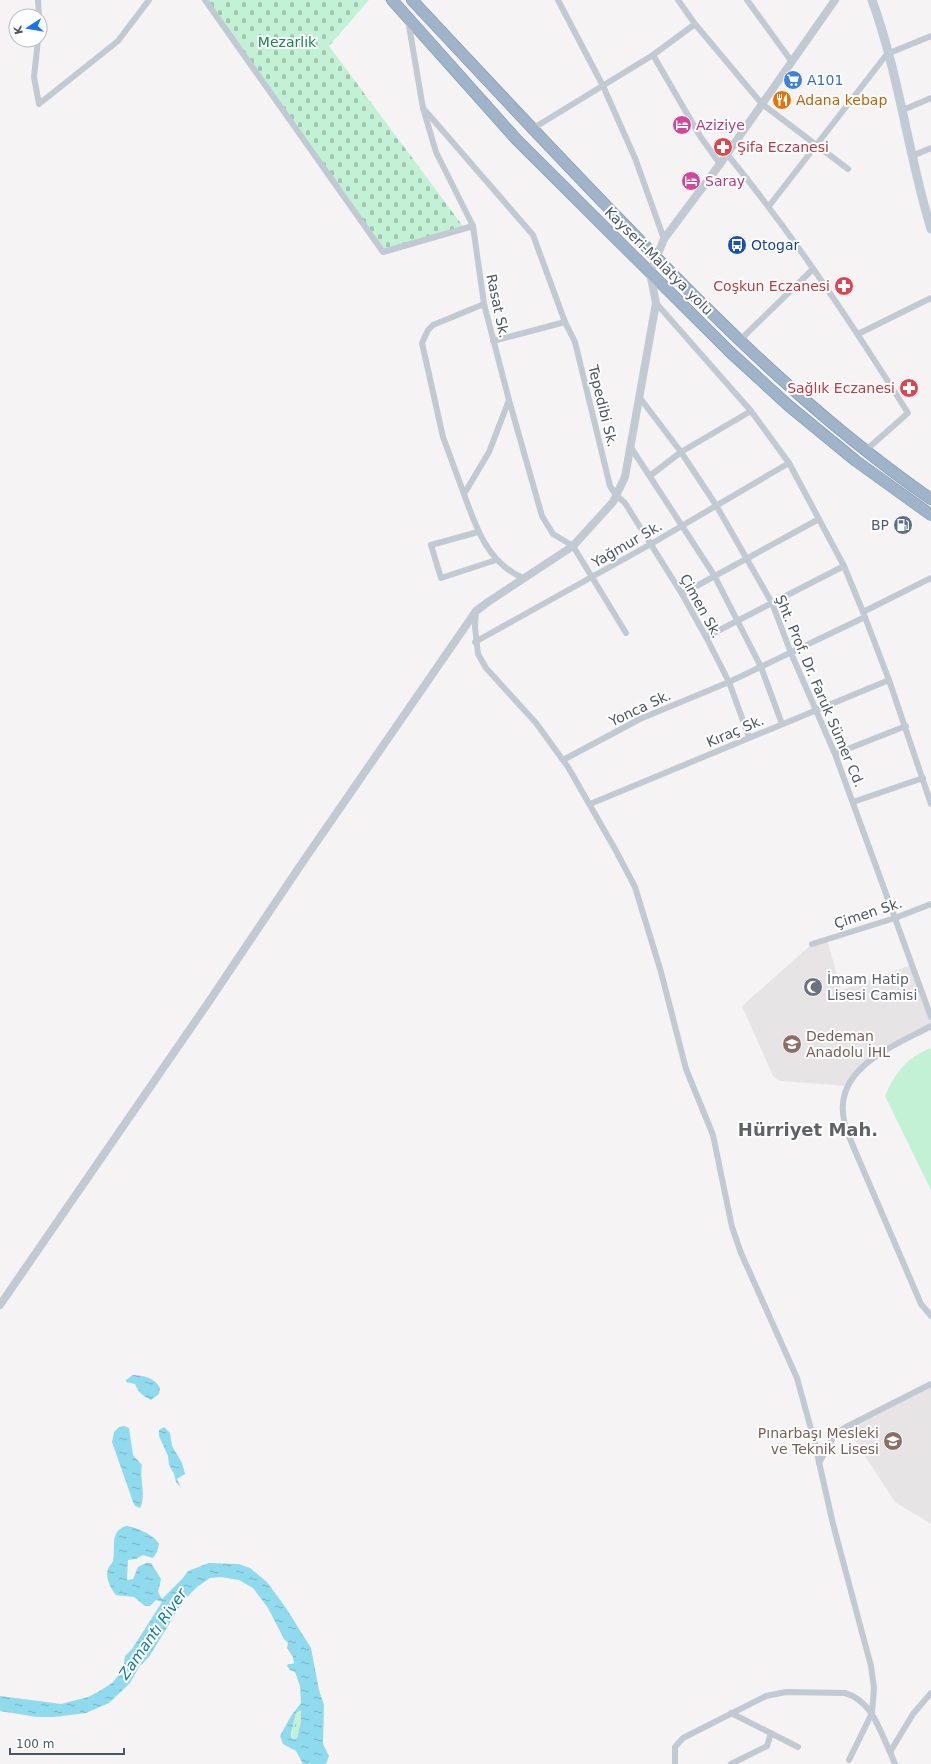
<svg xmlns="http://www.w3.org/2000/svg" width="931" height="1764" viewBox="0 0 931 1764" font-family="'DejaVu Sans',sans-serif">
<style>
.education{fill:#e6e4e5}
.grass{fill:url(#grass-tufts)}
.cemetery{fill:url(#cemetery-stones)}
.park{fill:#c3f1d5}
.water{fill:url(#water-ripples);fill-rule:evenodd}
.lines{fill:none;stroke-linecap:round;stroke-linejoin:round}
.trunk-casing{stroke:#7690ad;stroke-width:12}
.minor{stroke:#c1cad2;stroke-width:6}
.tertiary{stroke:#c1cad2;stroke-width:8}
.secondary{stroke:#c1cbd6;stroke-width:9}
.trunk{stroke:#9fb4c9;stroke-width:11}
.labels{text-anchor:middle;stroke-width:4;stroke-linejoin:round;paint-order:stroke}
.park-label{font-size:14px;fill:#17864f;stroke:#fff}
.shop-label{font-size:14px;fill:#366cbe;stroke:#fff;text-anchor:start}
.food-label{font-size:14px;fill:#c56008;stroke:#fff;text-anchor:start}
.hotel-label{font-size:14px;fill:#b23c85;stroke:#fff;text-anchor:start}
.health-label{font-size:14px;fill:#be3a42;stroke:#fff;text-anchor:end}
.transit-label{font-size:14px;fill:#164399;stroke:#fff;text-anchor:start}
.street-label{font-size:14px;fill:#4a5661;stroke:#fff}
.service-label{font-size:14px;fill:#4e5e75;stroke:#fff;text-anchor:end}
.worship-label{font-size:14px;fill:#5b616d;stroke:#fff;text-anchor:start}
.education-label{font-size:14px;fill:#785e54;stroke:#fff;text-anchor:start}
.water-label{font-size:15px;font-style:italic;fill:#0c7c9b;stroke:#fff}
.district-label{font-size:18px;font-weight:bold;fill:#5f6368;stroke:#fff}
</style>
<defs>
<pattern id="grass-tufts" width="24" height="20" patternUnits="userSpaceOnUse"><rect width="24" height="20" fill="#c3f1d5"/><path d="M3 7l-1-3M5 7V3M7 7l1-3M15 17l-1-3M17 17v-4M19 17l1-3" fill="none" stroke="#a0c6b0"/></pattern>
<pattern id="cemetery-stones" width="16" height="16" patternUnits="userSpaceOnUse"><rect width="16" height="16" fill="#c3f1d5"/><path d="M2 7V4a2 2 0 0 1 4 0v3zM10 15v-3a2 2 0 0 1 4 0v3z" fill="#a0c6b0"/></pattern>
<pattern id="water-ripples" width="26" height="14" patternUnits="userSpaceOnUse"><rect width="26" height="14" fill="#90daee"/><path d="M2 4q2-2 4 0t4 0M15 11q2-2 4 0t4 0" fill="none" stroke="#78b4c4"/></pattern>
</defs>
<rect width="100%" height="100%" fill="#f5f3f3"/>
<g class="education">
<polygon points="827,939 841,990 911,965 931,1017 931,1026 872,1059 847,1086 780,1081 773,1076 742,1006 812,944"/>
<polygon points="931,1384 931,1524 895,1502 846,1427"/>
</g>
<polygon class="grass" points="301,1710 301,1721 297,1739 291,1738 296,1713"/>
<polygon class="cemetery" points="206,0 369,0 329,46 465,229 383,252"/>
<path class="park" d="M931,1048V1190L885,1096C894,1074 907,1057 931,1048Z"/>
<g class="water">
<path d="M133,1375C143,1375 155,1378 160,1388L159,1394L151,1400C143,1396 138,1392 135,1384L126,1382V1380Z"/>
<path d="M124,1426L129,1428L133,1455L142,1465C139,1479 147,1496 140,1508L135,1506L133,1502L112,1442L114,1432L119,1427Z"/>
<polygon points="164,1427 170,1433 172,1446 182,1463 185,1474 177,1479 181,1488 176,1482 174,1474 169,1465 168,1456 159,1436 159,1430"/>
<path d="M126,1526C134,1526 156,1536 159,1544L157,1552L153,1558L143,1555L136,1559L128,1560L127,1580L133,1579L138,1567L146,1563H151L161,1579L158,1592L162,1599L183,1578L188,1571L209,1563L239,1564L250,1568L267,1582L286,1608L311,1648L319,1690L324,1705L323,1744L329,1756L326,1764H303L296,1751L283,1744L280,1736L291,1716L301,1703L300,1686L295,1672L290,1670L287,1666L288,1664H292L294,1663L293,1657L287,1648L288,1643L284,1639L268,1608L253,1588L239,1580L221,1577L210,1578L197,1587L183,1601L149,1657L139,1667L130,1683L109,1703L86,1713L54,1717H37L0,1711V1696L61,1704L88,1697L98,1692L112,1683L123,1670L125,1656L132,1649L162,1602L156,1600L150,1606H145L134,1597L116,1595C111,1589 105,1578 108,1569C109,1566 112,1564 113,1561C116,1548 109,1531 126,1526ZM301,1710V1721L297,1738L295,1739L291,1738V1734L296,1713Z"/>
</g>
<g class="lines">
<defs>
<g id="trunk">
<polyline points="392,0 517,140 730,352 789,406 856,461 931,515"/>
<path d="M412,0C482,75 552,150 624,224C719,323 817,420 931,499"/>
</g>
</defs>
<use href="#trunk" class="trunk-casing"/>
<g class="minor">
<polyline points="38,0 39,16"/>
<polyline points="205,0 383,252 473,226"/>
<polyline points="558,0 603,86 635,158 664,239"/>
<polyline points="678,0 695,24 762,104 848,169"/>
<polyline points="747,0 792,62"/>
<path d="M408,20L423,108L436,152L473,226L484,304L509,400L489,452L464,494C476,528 488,563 523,578"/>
<polyline points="38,40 34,77 39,104 118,41 149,0"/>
<polyline points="653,55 700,136 720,164"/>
<polyline points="423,108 533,235 565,322 575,342 610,486 616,495 625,503 682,594 706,637 729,682 749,737"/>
<polyline points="903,110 931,98"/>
<polyline points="532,129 653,55 695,24"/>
<path d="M727,154C794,236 852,324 908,413L865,451"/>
<polyline points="912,156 931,148"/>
<polyline points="769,206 887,54 931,36"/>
<polyline points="656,303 751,411 789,463 844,566 863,612 889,680 931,804"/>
<polyline points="858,334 931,298"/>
<polyline points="493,341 565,322"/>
<polyline points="739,341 813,269"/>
<polyline points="640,398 681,452 716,505 772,603 791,653 835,754 931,1017"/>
<polyline points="509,400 542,516 553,534 573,546 626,633"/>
<polyline points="630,446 714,575 761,667 782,724"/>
<polyline points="651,475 681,452 751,411"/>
<polyline points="464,494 443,437 422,343 428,330 433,325 484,304"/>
<polyline points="478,532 431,545 441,578 496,560"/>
<polyline points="682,594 819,519"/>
<polyline points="476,611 475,627 478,654 486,668 536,723 568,767 615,849 635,887 661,972 686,1069 713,1135 732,1227 741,1253 797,1378 814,1440 833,1524 871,1666 874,1688 872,1713 849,1760"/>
<polyline points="863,612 931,578"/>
<polyline points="706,637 844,566"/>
<polyline points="475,642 651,544 789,463"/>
<polyline points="835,754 906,726"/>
<polyline points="563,760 640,719 729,682 865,617"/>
<polyline points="853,802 923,778"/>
<polyline points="590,804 889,680"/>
<polyline points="812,944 895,918 931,904"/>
<path d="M931,1026C894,1046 833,1068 844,1120C845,1129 850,1138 853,1146L921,1304L931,1316"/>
<polyline points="819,1463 834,1436 846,1427 931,1384"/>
<polyline points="731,1713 798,1747"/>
<path d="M675,1764V1747L683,1738L766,1696L786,1692L845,1693C872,1701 879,1729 890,1752"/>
<polyline points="731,1764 767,1746 771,1733"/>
<polyline points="895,1764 890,1752 913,1714 931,1693"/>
</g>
<polyline class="tertiary" points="0,1305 208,1003 300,866 476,611 488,602 573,546 613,502 625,477 656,303 650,273 664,239 720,164 835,0"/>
<path class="secondary" d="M872,0C899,74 908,154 931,229"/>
<use href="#trunk" class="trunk"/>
</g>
<defs>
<symbol id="supermarket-disc" viewBox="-11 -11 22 22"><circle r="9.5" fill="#3f7fe0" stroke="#fff"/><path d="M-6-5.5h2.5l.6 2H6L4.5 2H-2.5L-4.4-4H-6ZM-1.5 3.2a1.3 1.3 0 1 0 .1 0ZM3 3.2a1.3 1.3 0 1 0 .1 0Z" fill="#fff"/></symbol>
<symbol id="restaurant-disc" viewBox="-11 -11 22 22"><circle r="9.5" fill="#e8710a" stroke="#fff"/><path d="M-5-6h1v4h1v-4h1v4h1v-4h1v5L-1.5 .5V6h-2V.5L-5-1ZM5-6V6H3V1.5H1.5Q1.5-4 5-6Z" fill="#fff"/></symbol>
<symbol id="hotel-disc" viewBox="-11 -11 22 22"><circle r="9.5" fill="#d1479c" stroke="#fff"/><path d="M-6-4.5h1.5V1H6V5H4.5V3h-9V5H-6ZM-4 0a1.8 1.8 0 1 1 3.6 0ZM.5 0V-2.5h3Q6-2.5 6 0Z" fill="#fff"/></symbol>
<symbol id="pharmacy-disc" viewBox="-11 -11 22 22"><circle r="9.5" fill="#e0444e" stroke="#fff"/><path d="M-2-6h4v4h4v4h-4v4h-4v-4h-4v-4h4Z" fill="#fff"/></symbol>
<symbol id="bus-disc" viewBox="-11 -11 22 22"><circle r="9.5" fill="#1a4fb4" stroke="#fff"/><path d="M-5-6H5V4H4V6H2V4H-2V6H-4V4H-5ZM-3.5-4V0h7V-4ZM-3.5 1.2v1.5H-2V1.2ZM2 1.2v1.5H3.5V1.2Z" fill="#fff"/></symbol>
<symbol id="fuel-disc" viewBox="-11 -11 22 22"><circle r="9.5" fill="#5c6f8a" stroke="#fff"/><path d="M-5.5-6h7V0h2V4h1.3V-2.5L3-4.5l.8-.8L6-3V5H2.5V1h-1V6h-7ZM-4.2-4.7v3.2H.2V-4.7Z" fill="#fff"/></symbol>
<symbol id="mosque-disc" viewBox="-11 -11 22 22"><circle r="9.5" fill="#6b7280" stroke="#fff"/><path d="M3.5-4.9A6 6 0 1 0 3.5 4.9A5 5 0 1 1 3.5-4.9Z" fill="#fff"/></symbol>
<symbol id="school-disc" viewBox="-11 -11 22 22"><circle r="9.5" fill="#8d6e63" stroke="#fff"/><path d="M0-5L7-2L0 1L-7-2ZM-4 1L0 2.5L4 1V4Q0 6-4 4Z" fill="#fff"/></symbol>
</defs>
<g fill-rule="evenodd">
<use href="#supermarket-disc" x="782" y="69" width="22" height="22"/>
<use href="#restaurant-disc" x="771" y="89" width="22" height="22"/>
<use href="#hotel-disc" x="671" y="114" width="22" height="22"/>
<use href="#pharmacy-disc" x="712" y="136" width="22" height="22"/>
<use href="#hotel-disc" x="680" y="170" width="22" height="22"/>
<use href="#bus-disc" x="726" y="234" width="22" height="22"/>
<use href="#pharmacy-disc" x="833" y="275" width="22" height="22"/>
<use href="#pharmacy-disc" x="898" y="377" width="22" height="22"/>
<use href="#fuel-disc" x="892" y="514" width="22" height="22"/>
<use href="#mosque-disc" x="802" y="976" width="22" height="22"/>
<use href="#school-disc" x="781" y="1033" width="22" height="22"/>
<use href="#school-disc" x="882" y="1430" width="22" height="22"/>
</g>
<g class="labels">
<g class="park-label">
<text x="287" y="47">Mezarlık</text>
</g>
<g class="shop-label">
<text x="807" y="85">A101</text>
</g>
<g class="food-label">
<text x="796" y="105">Adana kebap</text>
</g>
<g class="hotel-label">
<text x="696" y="130">Aziziye</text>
<text x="705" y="186">Saray</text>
</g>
<g class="health-label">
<text x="737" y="152" text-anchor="start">Şifa Eczanesi</text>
<text x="830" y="291">Coşkun Eczanesi</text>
<text x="895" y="393">Sağlık Eczanesi</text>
</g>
<g class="transit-label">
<text x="751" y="250">Otogar</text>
</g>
<g class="street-label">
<text transform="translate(659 261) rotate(45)" y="5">Kayseri-Malatya yolu</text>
<text transform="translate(498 306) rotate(78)" y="5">Rasat Sk.</text>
<text transform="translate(603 406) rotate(76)" y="5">Tepedibi Sk.</text>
<text transform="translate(627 544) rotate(-30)" y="5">Yağmur Sk.</text>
<text transform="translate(701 606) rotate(61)" y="5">Çimen Sk.</text>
<text transform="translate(820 691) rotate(67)" y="5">Şht. Prof. Dr. Faruk Sümer Cd.</text>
<text transform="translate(640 708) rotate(-25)" y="5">Yonca Sk.</text>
<text transform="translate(735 731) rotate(-23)" y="5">Kıraç Sk.</text>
<text transform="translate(868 913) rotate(-18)" y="5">Çimen Sk.</text>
</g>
<g class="service-label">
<text x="889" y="530">BP</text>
</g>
<g class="worship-label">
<text x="827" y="984">İmam Hatip<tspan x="827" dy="16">Lisesi Camisi</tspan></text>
</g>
<g class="education-label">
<text x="806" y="1041">Dedeman<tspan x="806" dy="16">Anadolu İHL</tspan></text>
<text x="879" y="1438" text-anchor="end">Pınarbaşı Mesleki<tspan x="879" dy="16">ve Teknik Lisesi</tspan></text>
</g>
<g class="water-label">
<text transform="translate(153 1634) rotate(-55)" y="5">Zamantı River</text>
</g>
<g class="district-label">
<text x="808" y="1136">Hürriyet Mah.</text>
</g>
</g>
<g transform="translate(28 28) rotate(258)"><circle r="19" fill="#ffffff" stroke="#b7bbc0"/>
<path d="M0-3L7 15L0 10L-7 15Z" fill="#1a73e8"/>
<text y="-6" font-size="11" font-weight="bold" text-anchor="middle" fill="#4a5661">K</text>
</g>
<path d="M10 1748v6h114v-6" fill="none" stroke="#4a5661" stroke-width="2"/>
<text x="16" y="1748" font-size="12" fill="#4a5661" stroke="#ffffff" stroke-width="3" paint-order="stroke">100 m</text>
</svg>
